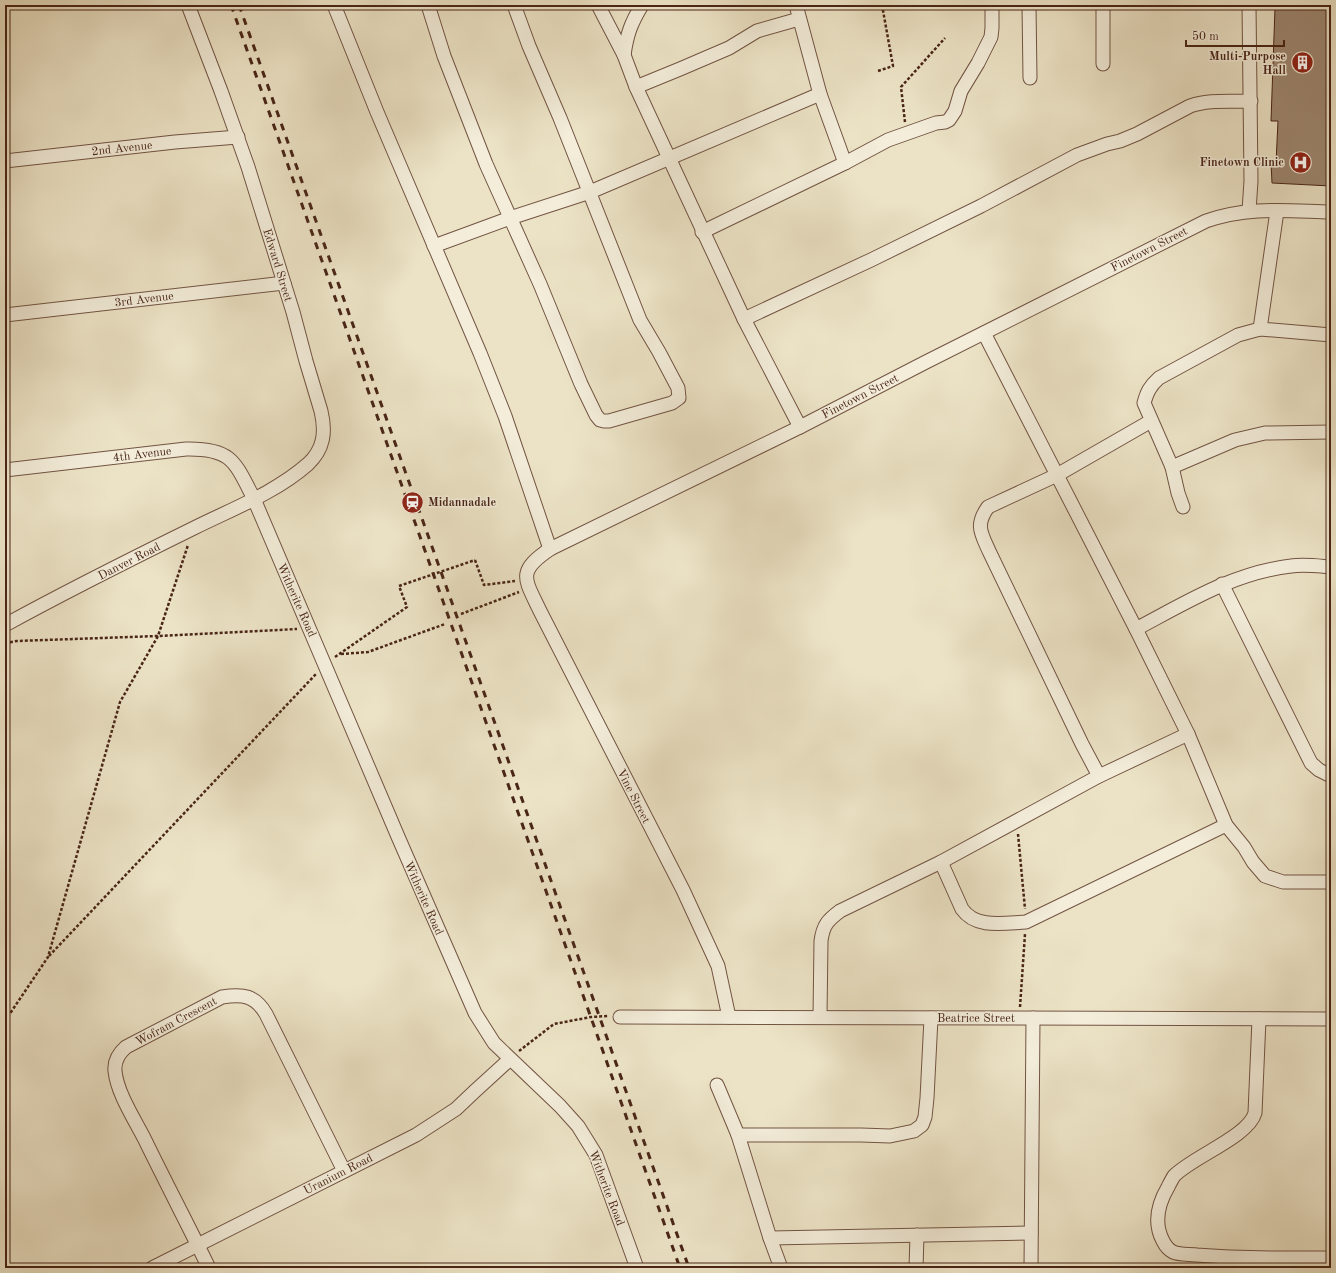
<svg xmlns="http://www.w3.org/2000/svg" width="1336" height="1273" viewBox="0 0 1336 1273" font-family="'Old Standard TT',serif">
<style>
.building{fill:#9e8872;stroke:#492517}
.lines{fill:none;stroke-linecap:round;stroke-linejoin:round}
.minor-casing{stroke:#725443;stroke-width:15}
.path{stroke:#492517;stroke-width:2.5;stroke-dasharray:3 2;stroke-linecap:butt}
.minor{stroke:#f3edda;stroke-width:13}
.rail{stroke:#492517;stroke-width:3;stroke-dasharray:7 7;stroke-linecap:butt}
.path-bridge{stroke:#492517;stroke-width:2.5;stroke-dasharray:3 2;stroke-linecap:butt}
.labels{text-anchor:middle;stroke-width:3;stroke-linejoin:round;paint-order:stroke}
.poi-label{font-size:12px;font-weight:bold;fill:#492517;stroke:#f3edda;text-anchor:end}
.street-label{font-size:12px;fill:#492517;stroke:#f3edda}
</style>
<rect width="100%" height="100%" fill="#ece3c6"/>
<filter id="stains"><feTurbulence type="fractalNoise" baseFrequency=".005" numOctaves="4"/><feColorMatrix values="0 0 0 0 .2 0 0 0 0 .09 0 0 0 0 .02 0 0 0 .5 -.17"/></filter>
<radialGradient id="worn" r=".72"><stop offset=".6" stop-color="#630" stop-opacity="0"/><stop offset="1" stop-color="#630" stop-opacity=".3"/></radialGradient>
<polygon class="building" points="1283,5 1331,5 1331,186 1272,183 1271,163 1276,163 1278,121 1271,121 1275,8"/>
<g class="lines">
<defs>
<g id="minor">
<polyline points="334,5 377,112 480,353 505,416 550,549"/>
<polyline points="428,5 444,56 486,164 540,284 581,384 596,415 600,420 604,421 609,421 672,403 679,398 678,388 659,352 640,320 560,118 529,46 514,5"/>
<polyline points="598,5 624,55 636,87 744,319 800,427"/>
<polyline points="796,5 820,94 845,163"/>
<polyline points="1029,5 1030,78"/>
<polyline points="1103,5 1103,64"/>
<path d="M624,55C627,34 631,23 642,5"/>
<polyline points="636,87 680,69 729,48 757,31 799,19"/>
<polyline points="5,161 175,142 238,137"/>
<polyline points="1249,211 1251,181 1249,5"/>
<path d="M1277,211L1260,329L1238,335L1159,378C1150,386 1147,392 1144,403L1172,467L1235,440L1265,433L1331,432"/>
<polyline points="702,232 845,163 888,140 936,123 945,122 949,120 955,111 961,91 978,63 991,37 992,28 992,5"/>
<polyline points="434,246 510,218 590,192 820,94"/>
<polyline points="5,315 284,283"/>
<path d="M744,319L871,260L981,206L1077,155L1107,144L1120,141L1137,134L1190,106C1209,99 1231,102 1251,101"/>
<polyline points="1260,329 1331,335"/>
<polyline points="984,333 1136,629 1188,734 1226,825 1244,847 1253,862 1265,876 1283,882 1331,882"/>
<polyline points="1172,467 1178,493 1183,507"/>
<path d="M5,470L186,449C232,448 235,462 254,499L399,839L475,1013L494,1043L560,1106L578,1126L596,1155L637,1268"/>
<polyline points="1222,584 1311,763 1319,770 1331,776"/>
<path d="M5,625C67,591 131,559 194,528C232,509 275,493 308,464C324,449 326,432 321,411L306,361L293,312L248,167L221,91L188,5"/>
<path d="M1136,629C1187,602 1233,573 1291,566C1304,564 1318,566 1331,567"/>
<path d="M1099,776L1082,744L989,551C981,533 975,525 988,507L1057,475L1151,421"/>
<path d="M941,862L962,909C976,929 1004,923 1026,922L1226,825"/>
<polyline points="620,1017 1331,1019"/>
<path d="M729,1017L718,966L683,890L540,611C525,579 516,572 550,549L800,427L926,362L1206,221C1248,206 1288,211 1331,212"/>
<path d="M820,1017L821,941C823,925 828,920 840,911L941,862L1099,776L1188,734"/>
<path d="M1259,1019L1255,1113C1248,1137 1192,1157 1174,1176C1172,1179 1170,1183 1168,1187C1158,1204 1153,1222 1163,1241C1165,1245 1169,1250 1173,1252C1179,1255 1190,1254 1197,1255C1242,1259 1286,1258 1331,1258"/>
<polyline points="717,1085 738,1135"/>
<polyline points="770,1238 1031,1233"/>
<polyline points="152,1268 416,1135 456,1109 475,1091 510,1059"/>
<path d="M209,1268C188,1225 166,1183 145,1140C135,1120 117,1093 115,1071C114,1061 118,1054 126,1047L222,997C243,994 255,995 266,1014L344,1171"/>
<polyline points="781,1268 770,1238 738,1135 861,1135 890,1136 914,1131 922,1125 925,1117 927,1098 931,1018"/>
<polyline points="916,1268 917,1235"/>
<polyline points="1031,1268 1033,1018"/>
</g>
</defs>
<use href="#minor" class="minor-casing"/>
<g class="path">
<polyline points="878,71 893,66 882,5"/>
<polyline points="905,122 901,87 945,38"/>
<polyline points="475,560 484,585 515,581"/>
<polyline points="461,614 519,592"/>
<polyline points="5,643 17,641 158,636 297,629"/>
<polyline points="341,654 368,652 445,624"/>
<polyline points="335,657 407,607 399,586"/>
<polyline points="1018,834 1025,909"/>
<polyline points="49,956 316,674"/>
<polyline points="1020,1007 1025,934"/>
<polyline points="5,1021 48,957 120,702 158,636 188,545"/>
<polyline points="519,1051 554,1024 591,1017 608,1016"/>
</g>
<use href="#minor" class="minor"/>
<g class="rail">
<polyline points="231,5 680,1268"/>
<polyline points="239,5 689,1268"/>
</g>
<polyline class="path-bridge" points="399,586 475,560"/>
</g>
<defs>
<symbol id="building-disc" viewBox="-11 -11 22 22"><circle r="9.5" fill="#8f2418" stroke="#f3edda"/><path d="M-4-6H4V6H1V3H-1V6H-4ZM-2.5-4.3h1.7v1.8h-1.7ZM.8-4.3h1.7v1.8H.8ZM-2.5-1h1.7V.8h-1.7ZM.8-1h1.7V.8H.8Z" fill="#fff"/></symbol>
<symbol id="hospital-disc" viewBox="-11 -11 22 22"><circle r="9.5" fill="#8f2418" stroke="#f3edda"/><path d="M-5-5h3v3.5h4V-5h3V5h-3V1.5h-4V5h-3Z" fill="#fff"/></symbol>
<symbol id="station-disc" viewBox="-11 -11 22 22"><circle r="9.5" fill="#8f2418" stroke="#f3edda"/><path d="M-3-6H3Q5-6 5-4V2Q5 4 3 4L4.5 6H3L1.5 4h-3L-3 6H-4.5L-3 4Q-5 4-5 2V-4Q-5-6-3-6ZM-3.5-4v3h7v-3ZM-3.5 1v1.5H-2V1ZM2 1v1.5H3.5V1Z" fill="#fff"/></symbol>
</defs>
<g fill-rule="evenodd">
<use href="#building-disc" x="1290" y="50" width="25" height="25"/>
<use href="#hospital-disc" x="1288" y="150" width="25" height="25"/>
<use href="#station-disc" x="400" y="490" width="25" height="25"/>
</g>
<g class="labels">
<g class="poi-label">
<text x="1286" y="60">Multi-Purpose<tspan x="1286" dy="14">Hall</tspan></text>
<text x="1284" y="166">Finetown Clinic</text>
<text x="428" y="506" text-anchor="start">Midannadale</text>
</g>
<g class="street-label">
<text transform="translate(122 148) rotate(-6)" y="4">2nd Avenue</text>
<text transform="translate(1149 249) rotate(-27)" y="4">Finetown Street</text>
<text transform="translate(278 265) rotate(73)" y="4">Edward Street</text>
<text transform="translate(144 299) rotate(-7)" y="4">3rd Avenue</text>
<text transform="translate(860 396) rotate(-27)" y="4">Finetown Street</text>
<text transform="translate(142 454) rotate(-7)" y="4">4th Avenue</text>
<text transform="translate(129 561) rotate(-27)" y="4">Danver Road</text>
<text transform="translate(297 600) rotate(66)" y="4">Witherite Road</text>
<text transform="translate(634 796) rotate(63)" y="4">Vine Street</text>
<text transform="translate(424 898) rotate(66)" y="4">Witherite Road</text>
<text x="976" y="1022">Beatrice Street</text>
<text transform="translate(176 1021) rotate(-28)" y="4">Wofram Crescent</text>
<text transform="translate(338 1174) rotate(-27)" y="4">Uranium Road</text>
<text transform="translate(607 1188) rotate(69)" y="4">Witherite Road</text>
</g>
</g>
<rect width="1336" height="1273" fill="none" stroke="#ece3c6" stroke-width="20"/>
<rect x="6" y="6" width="1324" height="1261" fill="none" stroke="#492517" stroke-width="2"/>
<rect x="10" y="10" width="1316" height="1253" fill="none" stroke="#492517"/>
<path d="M1186 40v6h98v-6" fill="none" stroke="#492517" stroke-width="2"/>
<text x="1192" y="40" font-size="12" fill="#492517" stroke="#f3edda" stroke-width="3" paint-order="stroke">50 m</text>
<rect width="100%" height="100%" filter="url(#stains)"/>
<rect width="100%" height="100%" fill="url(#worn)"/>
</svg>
